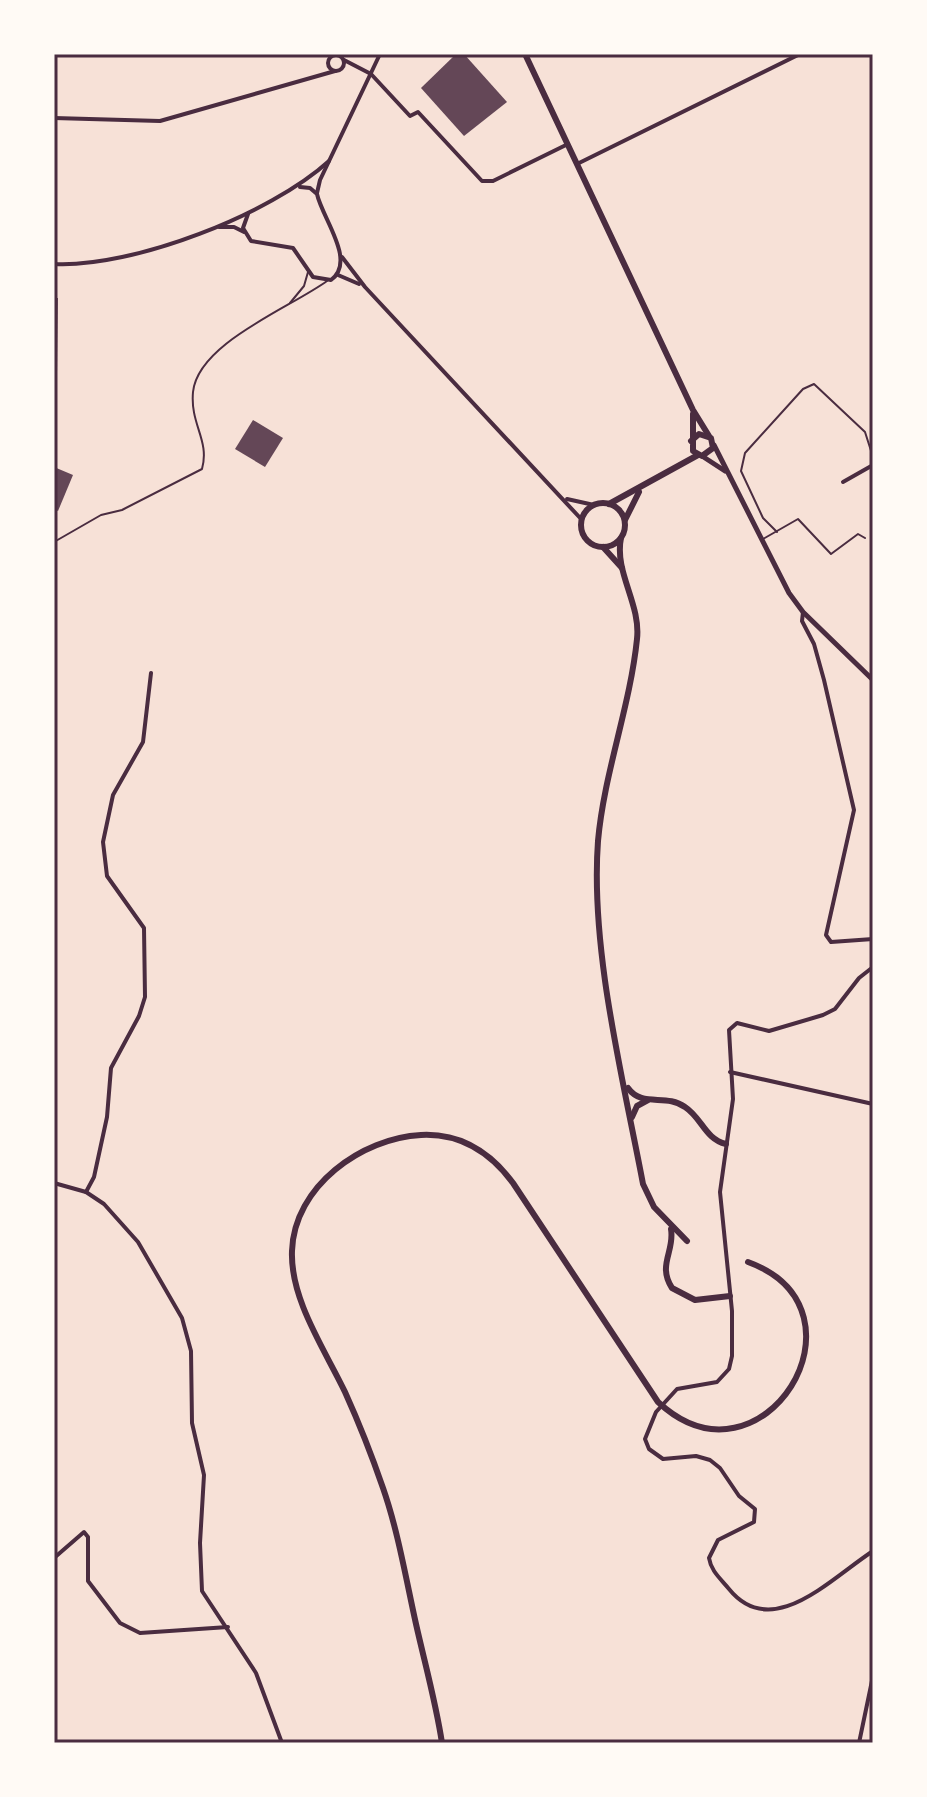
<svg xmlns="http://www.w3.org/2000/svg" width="927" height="1797" viewBox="0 0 927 1797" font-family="'Alegreya Sans',sans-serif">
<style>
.building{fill:#644757}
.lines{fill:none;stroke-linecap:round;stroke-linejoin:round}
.service{stroke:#4a2c40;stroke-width:2}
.minor{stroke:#4a2c40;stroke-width:4}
.tertiary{stroke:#4a2c40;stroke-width:5}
.primary{stroke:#4a2c40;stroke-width:6}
.neatline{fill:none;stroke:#4a2c40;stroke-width:3}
</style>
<rect width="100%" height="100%" fill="#f7e1d7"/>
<g class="building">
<polygon points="456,54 464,54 507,102 464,136 421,88"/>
<polygon points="54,298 58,298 57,373 54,373"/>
<polygon points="253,420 283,438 265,467 235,449"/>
<polygon points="54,467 73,475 58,511 54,509"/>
</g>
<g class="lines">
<g class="service">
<polyline points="290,303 304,286 308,272"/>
<polyline points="777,532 763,518 741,471 745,453 803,389 814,384 865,432 873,457"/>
<polyline points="763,539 798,519 831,554 858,534 865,538"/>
<path d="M54,542L101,515L122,510L202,469C210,440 190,425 193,392C198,343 290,308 327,281"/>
</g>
<g class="minor">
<circle cx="336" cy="63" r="8"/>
<polyline points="344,60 371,74 410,116 418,112 482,181 493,181 568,144"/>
<polyline points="54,118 160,121 335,71"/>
<polyline points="577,164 800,54"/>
<polyline points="317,193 320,180 380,54"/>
<path d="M248,214L243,228L251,241L293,248L313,277L331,280C357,261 322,218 317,194L310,188L300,187"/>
<polyline points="219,227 234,227 244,232"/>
<polyline points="342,257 365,287 582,520"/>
<path d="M54,264C133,268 271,214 329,161"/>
<polyline points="338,275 359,284"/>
<polyline points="843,482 873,465"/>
<polyline points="567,499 594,505"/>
<polyline points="803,612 802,621 814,644 824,680 854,810 826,935 831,942 873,939"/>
<path d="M873,967L859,978L835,1009L823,1015L769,1031L737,1023L729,1030L733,1099L720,1192L732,1311V1356L729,1369L717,1382L677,1389L656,1412L645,1439L649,1449L663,1459L696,1456L710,1460L720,1468L739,1496L755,1509L754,1522L718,1540L709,1558C711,1571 720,1578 729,1589C772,1642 830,1579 873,1551"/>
<polyline points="730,1072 873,1104"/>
<polyline points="54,1183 86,1192 104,1204 138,1242 182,1318 191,1351 192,1423 204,1475 200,1543 202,1591 256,1673 282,1743"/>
<polyline points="86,1192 94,1177 107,1117 111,1068 139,1016 145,997 144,928 107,876 103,842 113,795 143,742 151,673"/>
<polyline points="54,1558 84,1532 88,1537 88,1581 120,1623 140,1633 228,1627"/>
<polyline points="859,1743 873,1676"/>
</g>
<g class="tertiary">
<polyline points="714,445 789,593 803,612 873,680"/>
<polyline points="702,456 725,471"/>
</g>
<g class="primary">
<polyline points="525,54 693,410 709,436"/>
<polyline points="691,441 699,434 711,438 713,448 702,456 693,451 693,414"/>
<circle cx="603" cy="525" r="22"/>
<polyline points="609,504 698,455"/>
<polyline points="625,520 639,492"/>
<path d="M621,538C614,572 641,604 637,639C630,707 604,773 598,841C590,949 623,1078 643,1184L654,1207L687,1241"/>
<polyline points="603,547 622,568"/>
<path d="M628,1088C642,1108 666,1093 685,1107C702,1118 705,1139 726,1144"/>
<polyline points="632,1117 637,1106 648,1100"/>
<path d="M671,1229C675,1251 657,1265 672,1288L695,1300L730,1296"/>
<path d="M442,1743C436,1703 425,1664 416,1624C406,1579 398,1531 383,1488C372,1456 359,1423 345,1392C325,1350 290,1299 292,1251C294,1186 362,1138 421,1135C461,1133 490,1152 513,1183L658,1402C762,1499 879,1310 748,1262"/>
</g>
</g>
<rect width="927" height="1797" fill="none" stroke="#fffaf5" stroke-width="112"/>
<rect x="56" y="56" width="815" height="1685" class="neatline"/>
</svg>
